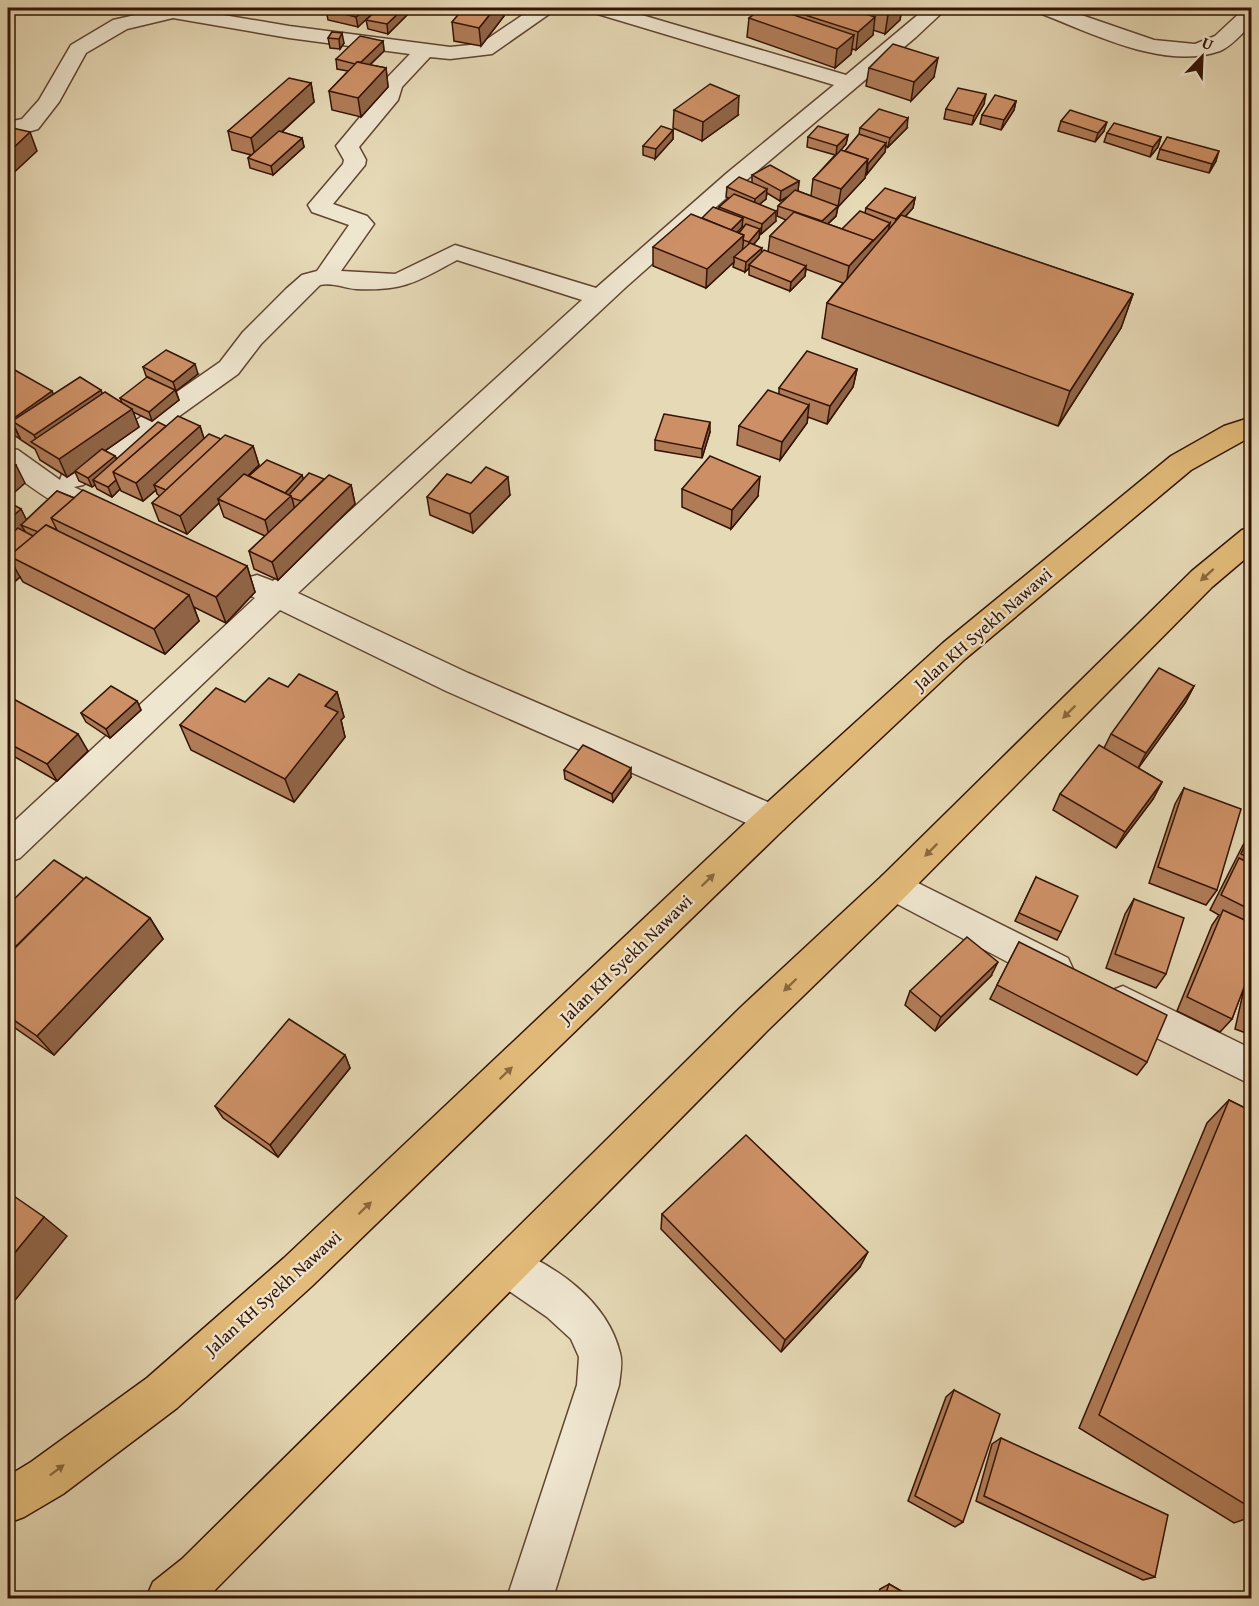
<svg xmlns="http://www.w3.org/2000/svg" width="1259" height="1606" viewBox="0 0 1259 1606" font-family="'Gentium Book Plus',serif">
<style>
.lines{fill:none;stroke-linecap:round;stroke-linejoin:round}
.minor-casing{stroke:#604431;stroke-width:3}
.major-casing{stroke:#341305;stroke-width:3}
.minor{fill:#efe6d0;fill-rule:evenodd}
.major{fill:#e3bc7b;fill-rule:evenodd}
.wall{fill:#b07c58;stroke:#341305;stroke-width:1.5;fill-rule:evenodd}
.shaded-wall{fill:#906547;stroke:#341305;stroke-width:1.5}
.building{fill:#cd9066;stroke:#341305;stroke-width:1.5}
.oneway{fill:#8c6840}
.labels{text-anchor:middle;stroke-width:4.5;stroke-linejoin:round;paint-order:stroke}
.street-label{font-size:18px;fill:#341305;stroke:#efe6d0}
</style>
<rect width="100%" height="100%" fill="#e6d9b6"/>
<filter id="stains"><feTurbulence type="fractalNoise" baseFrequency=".00333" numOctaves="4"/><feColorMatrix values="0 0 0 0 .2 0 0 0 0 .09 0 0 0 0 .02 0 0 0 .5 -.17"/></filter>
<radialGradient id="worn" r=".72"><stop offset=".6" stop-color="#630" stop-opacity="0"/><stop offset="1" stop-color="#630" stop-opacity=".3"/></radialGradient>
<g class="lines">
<defs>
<g id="minor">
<path d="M166,8H182L289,26L450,47L480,44L533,8H555L552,12L492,54L450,59L430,57L402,87L398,100L359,147L366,160L365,165L333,204L367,216L374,224L341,271L395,274L455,245L596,288L727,173L834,85L591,12L588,8H618L846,75L926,8H947L916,37L743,183L626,287L298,593L468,673L784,809L789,819L784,829L772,833L760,829L446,691L280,610L20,858L8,862V827L255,598L247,594L242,586L247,578L257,575L273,581L582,300L457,260C416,282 405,291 356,289C344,288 332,282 320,285L261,344L238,374L83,485L74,487L106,503L110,510L106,517C78,525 30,486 8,470V448L18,450L60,480L63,471L220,362L243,332L286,289L302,275L317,271L349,225L312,212L308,205L343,164L344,160L336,146L380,93L384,81L410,54L289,38L173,18L127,29L86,53L59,102L38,129L18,135L8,134V122L22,119L39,100L71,45L113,20Z"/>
<path d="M1034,8H1061L1154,40L1195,44L1215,36L1245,8H1252V24C1242,33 1232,46 1220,51C1163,71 1090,32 1037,12Z"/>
<polygon points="894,871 1068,958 1073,969 1068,980 1055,985 1042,980 882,896 877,886 882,876"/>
<polygon points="1123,986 1252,1049 1252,1085 1110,1015 1105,1003 1110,991"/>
<path d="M507,1246C555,1265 607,1300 620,1353C623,1363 620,1375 619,1385L553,1598H507L577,1385L579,1357L571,1339L547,1317L493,1280L487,1266L493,1252Z"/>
</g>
<g id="major">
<polygon points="1252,417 1252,436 1191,470 965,659 784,829 312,1286 177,1408 63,1494 24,1517 8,1523 8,1476 31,1462 147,1378 284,1258 760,809 943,643 1171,456 1224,426"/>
<polygon points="1252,527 1252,553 1212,587 906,896 767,1031 214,1591 205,1598 146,1598 153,1582 182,1559 741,1007 882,876 1192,571 1242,530"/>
</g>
</defs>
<use href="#minor" class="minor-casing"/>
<use href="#major" class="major-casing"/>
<use href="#minor" class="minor"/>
<use href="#major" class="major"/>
</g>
<g class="wall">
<polygon points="368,8 358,27 328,20 326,10"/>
<polygon points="379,8 406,8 407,15 388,34 368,29 366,20"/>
<polygon points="423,8 440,8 437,12 423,10"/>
<polygon points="464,8 504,8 504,16 481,46 454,41 452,22"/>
<polygon points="763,8 902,8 900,20 885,34 873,30 873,35 856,50 852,49 851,54 835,68 747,37 749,18"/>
<polygon points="332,32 344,43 340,49 330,48 328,38"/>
<polygon points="383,41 384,51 370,65 386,68 388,87 361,117 332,110 329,91 348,71 337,69 336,59"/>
<polygon points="869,68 934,77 911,101 866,86"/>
<polygon points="311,83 314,102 282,132 302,138 304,147 273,175 250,168 248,158 251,155 232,150 228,131"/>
<polygon points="1016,101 1014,110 1001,130 980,124 982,115"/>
<polygon points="984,104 972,125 944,119 946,109"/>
<polygon points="674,110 738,115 702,141 673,128"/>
<polygon points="1061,121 1104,131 1095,142 1058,131"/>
<path d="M860,128H907L888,147L886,146L885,152L867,174L866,173L865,178L838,207L836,216L828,224L842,229L865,213L866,208L915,198L913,208L905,217L1133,294L1121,328L1058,426L822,338L827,303L843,283L806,269L805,276L790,291L749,275V268L745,272L733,267L734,262L706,288L653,266V247L719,209V207L729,198L726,197L727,187L752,183V175L799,181L798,191L811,196L813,179L835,155L807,147L808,137L848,135L846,144L841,150L845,151L859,134ZM767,193L780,201L789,195L778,206L777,216L786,220L770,236L768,252L761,253L754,244L759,238L760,233L761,234L776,221L759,204L766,199ZM742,226L744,227L739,233L737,232Z"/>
<polygon points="673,130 673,139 655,159 643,155 643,146"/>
<polygon points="1107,133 1161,137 1158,147 1150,157 1104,142"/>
<polygon points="1160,149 1216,161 1209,173 1157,159"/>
<polygon points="143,367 198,374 176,391 179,400 152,421 133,412 139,427 105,451 115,456 117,459 166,426 200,426 204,439 221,439 253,446 259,465 248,476 249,476 302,475 303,479 324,479 351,485 355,504 278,580 254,569 249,551 265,536 224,517 219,503 187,534 159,521 152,503 160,496 157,494 156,490 143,501 121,491 120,489 112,497 97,489 95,485 92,487 79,481 75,472 67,477 40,460 35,449 21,440 20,438 20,439 8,431 8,373 52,391 53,395 102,394 122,403 120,398 159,383 146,376"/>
<polygon points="857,369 853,387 827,424 808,417 807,423 780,460 737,445 739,426 779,394 779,388"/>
<polygon points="710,432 702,458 655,450 655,440"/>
<polygon points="471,483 510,495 473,533 430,515 427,497"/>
<polygon points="682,489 758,496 731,529 682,507"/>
<polygon points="57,491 247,566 255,592 226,623 194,607 199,621 165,654 23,582 20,577 12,584 8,582 8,502 21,509 26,520"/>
<polygon points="1194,686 1185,703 1138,768 1162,782 1153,799 1116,848 1053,810 1060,794 1104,748 1111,734"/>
<polygon points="288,687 337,692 344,717 341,720 345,737 294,802 191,750 180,725"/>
<polygon points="8,696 88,751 57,781 8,753"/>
<polygon points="137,701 141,710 110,738 86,722 81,713"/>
<polygon points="564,770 631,777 613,802 565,779"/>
<polygon points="1184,788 1217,890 1206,905 1149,883 1175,804"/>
<polygon points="1251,832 1251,1035 1235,1029 1245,984 1232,1019 1220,1032 1177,1011 1212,925 1219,915 1210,910 1243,845"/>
<polygon points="1036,877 1061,932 1057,940 1015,921"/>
<polygon points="84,879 150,918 163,939 54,1055 8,1023 8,905"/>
<polygon points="1134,899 1166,974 1156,988 1106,968 1125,914"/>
<polygon points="1019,942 1147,1062 1137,1075 990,999"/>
<polygon points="991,976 935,1031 905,1005 910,991"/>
<polygon points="345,1055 350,1068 278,1157 223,1118 215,1106"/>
<polygon points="1229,1100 1251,1111 1251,1517 1234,1523 1079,1428 1207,1123"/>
<polygon points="662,1214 860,1267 781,1352 661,1229"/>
<polygon points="954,1390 963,1522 955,1527 908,1501 946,1397"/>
<polygon points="1001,1438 1155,1577 1143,1580 976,1501 992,1444"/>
<polygon points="889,1584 915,1599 876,1599 880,1589"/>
</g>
<g class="shaded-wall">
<polygon points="367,8 368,8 370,16 358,27 356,17"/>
<polygon points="404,8 406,8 407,15 388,34 387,24"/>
<polygon points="495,8 504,8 504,16 481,46 479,28"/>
<polygon points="897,8 902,8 900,20 885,34 888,15"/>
<polygon points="875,17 873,35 856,50 858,32"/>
<polygon points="342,33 344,43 340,49 339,39"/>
<polygon points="854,35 851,54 835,68 837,49"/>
<polygon points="383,41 384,51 360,74 358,65"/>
<polygon points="938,58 934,77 911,101 914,82"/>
<polygon points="386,68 388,87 361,117 358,98"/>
<polygon points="311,83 314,102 255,156 251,138"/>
<polygon points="986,94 984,104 972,125 974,116"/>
<polygon points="739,96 738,115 702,141 703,122"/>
<polygon points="1016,101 1014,110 1001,130 1004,120"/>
<polygon points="908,118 907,128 888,147 890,138"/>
<polygon points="1107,122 1104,131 1095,142 1098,133"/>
<polygon points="673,130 673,139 655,159 656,149"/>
<polygon points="30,132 37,151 8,178 8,153"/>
<polygon points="848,135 846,144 836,156 837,146"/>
<polygon points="1161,137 1158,147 1150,157 1153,147"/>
<polygon points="302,138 304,147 273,175 271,166"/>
<polygon points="886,143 885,152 867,174 868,164"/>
<polygon points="1219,151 1216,161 1209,173 1212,164"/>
<polygon points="868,159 865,178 838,207 841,189"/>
<polygon points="799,181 798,191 780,201 781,191"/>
<polygon points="767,189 766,199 754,209 755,199"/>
<polygon points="915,198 913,208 894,229 896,219"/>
<polygon points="838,206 836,216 819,232 820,223"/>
<polygon points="776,211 776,221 761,234 762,224"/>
<polygon points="743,218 742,227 727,243 727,234"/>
<polygon points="890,223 888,232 846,285 849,266"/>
<polygon points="760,229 759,238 748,251 749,242"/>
<polygon points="744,235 742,254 734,257 734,262 706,288 707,269"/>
<polygon points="762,248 761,257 749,265 749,268 745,272 746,262"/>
<polygon points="806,266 805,276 790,291 791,282"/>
<polygon points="1133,294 1121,328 1058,426 1070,391"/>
<polygon points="195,364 198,374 176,391 173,382"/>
<polygon points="857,369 853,387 827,424 830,406"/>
<polygon points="101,390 108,409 39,446 34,435"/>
<polygon points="175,390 179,400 152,421 149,412"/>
<polygon points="52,391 60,410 12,421 20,438 20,439 11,420"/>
<polygon points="809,405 807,423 780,460 782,442"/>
<polygon points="132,409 139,427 67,477 59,459"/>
<polygon points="710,422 710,432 702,458 702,449"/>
<polygon points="200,426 206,445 154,485 156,490 143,501 136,483"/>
<polygon points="253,446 259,465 222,501 218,499 219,503 187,534 180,516"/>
<polygon points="115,456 119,465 93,480 95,485 92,487 88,478"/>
<polygon points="16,465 25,483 8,498 8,472"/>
<polygon points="302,475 305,485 292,498 296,514 270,539 265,520 283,495"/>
<polygon points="508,477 510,495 473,533 470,514"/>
<polygon points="760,477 758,496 731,529 732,510"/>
<polygon points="116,480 120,489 112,497 108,487"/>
<polygon points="351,485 355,504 278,580 272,562"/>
<polygon points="21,509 30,527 21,525 25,531 8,546 8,520"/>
<polygon points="247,566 255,592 226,623 216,597"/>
<polygon points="15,568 20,577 12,584 8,575"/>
<polygon points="8,582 14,593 8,599"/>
<polygon points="189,595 199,621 165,654 154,629"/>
<polygon points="1194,686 1185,703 1137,770 1146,753"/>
<polygon points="337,692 344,717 341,720 345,737 294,802 285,779 325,706"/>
<polygon points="137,701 141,710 110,738 106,729"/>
<polygon points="78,734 88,751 57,781 47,764"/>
<polygon points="631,768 631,777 613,802 612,794"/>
<polygon points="1162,782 1153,799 1116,848 1125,832"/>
<polygon points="150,918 163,939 54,1055 37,1036"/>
<polygon points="998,962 991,976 935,1031 941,1017"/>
<polygon points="345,1055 350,1068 278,1157 270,1145"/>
<polygon points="44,1217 67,1236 8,1309 8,1261"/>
<polygon points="868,1252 860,1267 781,1352 785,1340"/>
</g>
<g class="building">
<polygon points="329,8 367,8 356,17 326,10"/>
<polygon points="379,8 404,8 387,24 366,20"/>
<polygon points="464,8 495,8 479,28 452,22"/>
<polygon points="763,8 773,8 854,35 837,49 749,18"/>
<polygon points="783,8 847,8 875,17 858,32"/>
<polygon points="863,8 897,8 888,15"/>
<polygon points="332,32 342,33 339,39 328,38"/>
<polygon points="360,36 383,41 361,62 357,62 355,64 336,59"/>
<polygon points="893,44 938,58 914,82 869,68"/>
<polygon points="357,62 386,68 358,98 329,91"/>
<polygon points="289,78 311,83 251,138 228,131"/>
<polygon points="710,84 739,96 703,122 674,110"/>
<polygon points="958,88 986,94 974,116 946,109"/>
<polygon points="995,95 1016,101 1004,120 982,115"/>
<polygon points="879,109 908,118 890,138 860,128"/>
<polygon points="1070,110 1107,122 1098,133 1061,121"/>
<polygon points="1114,123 1161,137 1153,147 1107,133"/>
<polygon points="661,126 673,130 656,149 643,146"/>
<polygon points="818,126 848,135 837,146 808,137"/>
<polygon points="8,127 30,132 8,153"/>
<polygon points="279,131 302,138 271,166 248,158"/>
<polygon points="859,134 886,143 868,164 867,164 868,159 845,151"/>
<polygon points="1167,137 1219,151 1212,164 1160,149"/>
<polygon points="841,150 868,159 841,189 813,179"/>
<polygon points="770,165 799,181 781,191 752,175"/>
<polygon points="739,177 767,189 755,199 727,187"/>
<polygon points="885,188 915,198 896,219 866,208"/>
<polygon points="795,190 838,206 822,221 778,206"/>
<polygon points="734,194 776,211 762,224 719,207"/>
<polygon points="713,207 743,218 731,230 702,218"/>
<polygon points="860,211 890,223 873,241 842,229"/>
<polygon points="794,212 873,240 849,266 770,236"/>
<polygon points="691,214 744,235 707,269 653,247"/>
<polygon points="901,215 1133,294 1070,391 827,303"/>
<polygon points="746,224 760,229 749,242 743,240 744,235 739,233"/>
<polygon points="750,243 762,248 746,262 734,257"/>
<polygon points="764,250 806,266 791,282 749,265"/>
<polygon points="166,350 195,364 173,382 143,367"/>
<polygon points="807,351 857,369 830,406 779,388"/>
<polygon points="13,369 52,391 11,420 8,418 8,373"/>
<polygon points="80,377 101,390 34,435 12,421"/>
<polygon points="147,377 175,390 149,412 120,398"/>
<polygon points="768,390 809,405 782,442 739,426"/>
<polygon points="105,392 132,409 59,459 31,442"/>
<polygon points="664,414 710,422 702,449 655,440"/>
<polygon points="178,416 200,426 136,483 113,472"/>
<polygon points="158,422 166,426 113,472 116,480 108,487 93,480"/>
<polygon points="209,434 221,439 166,490 154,485"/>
<polygon points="225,435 253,446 180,516 152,503"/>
<polygon points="102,449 115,456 88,478 75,471"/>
<polygon points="710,456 760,477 732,510 682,489"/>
<polygon points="267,460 302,475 285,493 249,476"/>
<polygon points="8,461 16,465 8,472"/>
<polygon points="486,467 508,477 470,514 427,497 447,474 471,483"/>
<polygon points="309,473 324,479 301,501 292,498 291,496 289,495"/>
<polygon points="244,474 291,496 265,520 218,499"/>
<polygon points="329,475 351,485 272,562 249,551"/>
<polygon points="83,490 247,566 216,597 51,518"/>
<polygon points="57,491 74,498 51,518 57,530 46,525 38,532 21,525"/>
<polygon points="8,502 21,509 8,520"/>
<polygon points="46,525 189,595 154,629 9,556"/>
<polygon points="18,528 33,536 9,556 15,568 8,575 8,537"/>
<polygon points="1159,668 1194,686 1146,753 1111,734"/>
<polygon points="299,674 337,692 325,706 338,712 285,779 180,725 216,688 245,702 269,678 288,687"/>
<polygon points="111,686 137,701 106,729 81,713"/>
<polygon points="8,696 78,734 47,764 8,743"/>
<polygon points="583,745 631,768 612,794 564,770"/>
<polygon points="1099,745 1162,782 1125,832 1060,794"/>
<polygon points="1184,788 1241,809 1217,890 1158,867"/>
<polygon points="1251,833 1251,859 1241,854"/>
<polygon points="1239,858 1251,864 1251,910 1221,895"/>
<polygon points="54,860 84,879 8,954 8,905"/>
<polygon points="86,877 150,918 37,1036 8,1016 8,955"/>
<polygon points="1036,877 1078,896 1061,932 1019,913"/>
<polygon points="1134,899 1184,918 1166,974 1115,954"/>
<polygon points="1223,910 1251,923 1251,969 1232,1019 1187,997"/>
<polygon points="967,937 998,962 941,1017 910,991"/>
<polygon points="1019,942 1167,1015 1147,1062 997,985"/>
<polygon points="1251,994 1251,1017 1246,1015"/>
<polygon points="289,1019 345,1055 270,1145 215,1106"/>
<polygon points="1229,1100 1251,1111 1251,1508 1099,1415"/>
<polygon points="746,1135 868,1252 785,1340 662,1214"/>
<polygon points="8,1192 44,1217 8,1261"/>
<polygon points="954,1390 1000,1414 963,1522 915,1496"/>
<polygon points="1001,1438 1168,1515 1155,1577 984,1496"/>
<polygon points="889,1584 915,1599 884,1599"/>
</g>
<defs><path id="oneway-solid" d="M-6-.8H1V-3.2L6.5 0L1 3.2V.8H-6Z" transform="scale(1.5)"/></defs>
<g class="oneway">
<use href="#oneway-solid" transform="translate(1207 575) rotate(138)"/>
<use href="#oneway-solid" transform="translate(1069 712) rotate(135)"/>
<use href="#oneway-solid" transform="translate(931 850) rotate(135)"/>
<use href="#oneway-solid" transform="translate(708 880) rotate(-44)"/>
<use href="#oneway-solid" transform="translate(790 985) rotate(136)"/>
<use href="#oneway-solid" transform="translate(506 1073) rotate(-44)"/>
<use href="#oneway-solid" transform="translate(365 1208) rotate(-44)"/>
<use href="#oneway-solid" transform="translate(57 1470) rotate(-37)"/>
</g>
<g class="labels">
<g class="street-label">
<text transform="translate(983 629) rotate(-41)" y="6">Jalan KH Syekh Nawawi</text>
<text transform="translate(626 959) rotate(-44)" y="6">Jalan KH Syekh Nawawi</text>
<text transform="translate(273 1293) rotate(-42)" y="6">Jalan KH Syekh Nawawi</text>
</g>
</g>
<rect width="1259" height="1606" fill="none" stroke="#e6d9b6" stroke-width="30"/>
<rect x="9" y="9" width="1241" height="1588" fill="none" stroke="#341305" stroke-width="3"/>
<rect x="15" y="15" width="1229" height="1576" fill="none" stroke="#341305" stroke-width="1.5"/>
<g transform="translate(1202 57) rotate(23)" stroke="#efe6d0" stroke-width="4.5" paint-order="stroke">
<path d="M0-4.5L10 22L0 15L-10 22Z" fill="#341305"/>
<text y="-9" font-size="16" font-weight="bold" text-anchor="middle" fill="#341305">U</text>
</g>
<rect width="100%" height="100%" filter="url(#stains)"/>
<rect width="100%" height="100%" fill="url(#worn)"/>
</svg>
